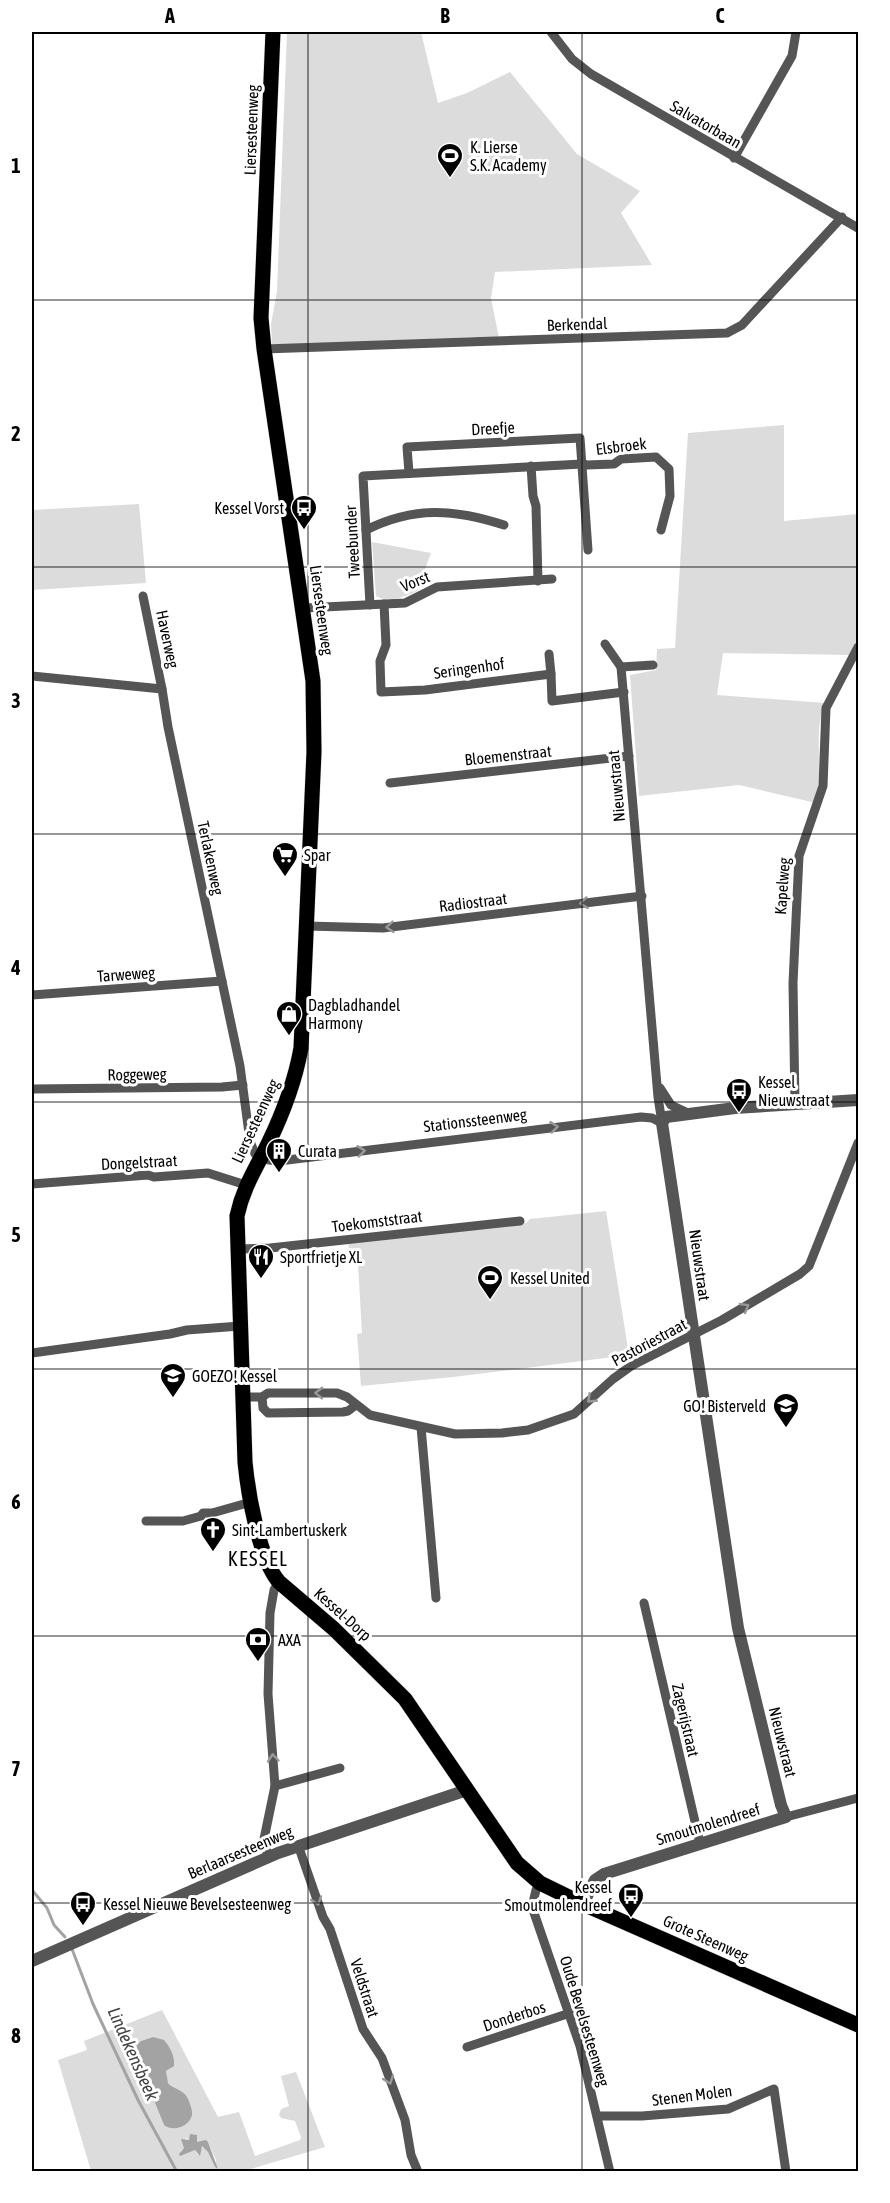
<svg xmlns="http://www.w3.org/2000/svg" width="890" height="2203" viewBox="0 0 890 2203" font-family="'Asap Condensed',sans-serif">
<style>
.green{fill:#dcdcdc;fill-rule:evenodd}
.water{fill:#a3a3a3}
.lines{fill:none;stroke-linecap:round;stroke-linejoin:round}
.stream{stroke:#a3a3a3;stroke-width:3}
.primary-casing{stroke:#dbdbdb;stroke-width:16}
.minor{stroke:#555;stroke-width:9}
.tertiary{stroke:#555;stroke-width:12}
.primary{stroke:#000;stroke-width:15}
.oneway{stroke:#999}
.grid{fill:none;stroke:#000;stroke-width:1.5;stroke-opacity:0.55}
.labels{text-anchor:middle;stroke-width:6;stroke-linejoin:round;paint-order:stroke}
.street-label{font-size:16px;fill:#000;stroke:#fff}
.poi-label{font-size:16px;fill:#000;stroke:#fff;text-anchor:start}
.water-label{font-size:18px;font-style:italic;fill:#444;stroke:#fff}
.quarter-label{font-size:20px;letter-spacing:1.5px;fill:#000;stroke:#fff}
.neatline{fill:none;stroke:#000;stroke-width:2}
.grid-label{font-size:20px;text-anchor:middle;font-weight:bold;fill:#000}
</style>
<rect width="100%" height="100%" fill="#fff"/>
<g class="green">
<polygon points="287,32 421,32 438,103 467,93 510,72 577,154 640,191 621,213 652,265 495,272 491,298 499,338 476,337 279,345 272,344 271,324 277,291"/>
<path d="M784,425V521L858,514V637L850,655L723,653L717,695L825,703C823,712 819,722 819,731C818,755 821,779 816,803L739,785L639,796L630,675L656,670L657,649L675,648L688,433Z"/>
<polygon points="139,504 146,583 32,590 32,510"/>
<path d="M372,542L431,553L417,591C405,597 388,603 376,596Z"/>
<polygon points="606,1211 629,1355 453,1377 361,1386 357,1334 362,1333 358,1264 350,1264 348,1241 526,1223 530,1219"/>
<path d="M162,2010L218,2117L239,2112L255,2156L300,2140L301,2137L295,2121L281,2118L279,2115L281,2109L289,2106L281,2076L296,2072L325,2147L244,2171H91L58,2060L87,2050L84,2041ZM154,2037L171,2068L166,2071L167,2082L187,2097L188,2104L164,2125L151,2093L133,2063V2047L141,2041ZM193,2135L196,2142H208L216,2160L215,2167L208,2152L202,2146L198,2155L195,2150L180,2152L184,2148L186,2138L189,2140Z"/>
</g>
<g class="water">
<path d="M153,2037L164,2040C170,2047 175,2056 174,2066L166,2071L168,2083C172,2088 183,2090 187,2097C189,2101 193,2110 192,2115C189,2127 173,2132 164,2125L151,2093L133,2063V2047L141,2041Z"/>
<polygon points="190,2134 197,2135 197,2142 206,2140 208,2142 218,2169 215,2167 208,2152 202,2146 200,2156 195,2150 180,2156 179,2154 184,2148 181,2139 189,2140"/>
</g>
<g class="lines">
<g class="stream">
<polyline points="32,1890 47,1908 54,1925 65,1937"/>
<polyline points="72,1949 93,2004 138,2100 177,2172"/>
</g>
<defs>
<path id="primary" d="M273,32L261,318L264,349L313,681L314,752L301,1048C295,1082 283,1113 268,1144C255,1170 243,1188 237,1216L245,1462C248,1493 259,1559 279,1582L334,1629L405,1699L517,1863L540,1883L583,1904L858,2025"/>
</defs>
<use href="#primary" class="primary-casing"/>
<g class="minor">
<polyline points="551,32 572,59 591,74 858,228"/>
<polyline points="734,158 792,56 796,32"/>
<polyline points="264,349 727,333 742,325 842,217"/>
<polyline points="531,466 533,496 536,506 538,581"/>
<polyline points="409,473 407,447 580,438 588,550"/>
<path d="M366,530C414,506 454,509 504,525"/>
<polyline points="143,596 162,689"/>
<polyline points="384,604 386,645 380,661 381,692 425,690 551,674 552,701 624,692"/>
<polyline points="370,605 363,476 582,464 587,465 614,464 621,459 656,457 669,469 670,496 661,530"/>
<polyline points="304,608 405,603 437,587 552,579"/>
<polyline points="605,644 621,667 658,1097 662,1123"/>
<polyline points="549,654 551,674"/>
<polyline points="621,667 653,665"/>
<polyline points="32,676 162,689 168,727 240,1066 250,1141 255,1154 269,1160 279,1161 641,1117 652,1118 662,1123"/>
<polyline points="390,783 629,756"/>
<polyline points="306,926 383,928 642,896"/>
<polyline points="32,995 222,981"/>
<polyline points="660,1088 671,1105 688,1113"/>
<polyline points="32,1089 222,1087 243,1085"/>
<polyline points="795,1104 793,983 799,856 823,786 826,708 858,647"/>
<polyline points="32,1184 148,1175 154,1177 208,1173 246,1185"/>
<polyline points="238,1249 270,1248 520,1221"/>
<polyline points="32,1353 170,1334 187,1330 240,1326"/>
<polyline points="242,1397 262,1397 268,1393 337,1393 347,1397 370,1415 455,1434 502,1433 528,1430 574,1414 613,1379 631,1366 722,1320 800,1274 809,1266 858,1143"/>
<polyline points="262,1397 263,1408 268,1413 343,1412 348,1411 356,1405"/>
<polyline points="421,1427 436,1598"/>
<polyline points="146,1521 183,1521 201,1516 203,1513 212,1513 251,1502"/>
<polyline points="644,1603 700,1843"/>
<polyline points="275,1786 340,1768"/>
<polyline points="786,1817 858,1798"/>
<polyline points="298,1845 323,1917 330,1929 363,2029 382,2058 405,2120 411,2155 418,2172"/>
<polyline points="268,1856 264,1839 275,1786 268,1694 270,1613 274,1590 279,1582"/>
<polyline points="540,1883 536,1890 532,1907 580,2046 610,2172"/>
<polyline points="467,2047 570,2013"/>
<polyline points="598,2116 642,2116 728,2109 774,2089 786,2172"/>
</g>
<g class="tertiary">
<polyline points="583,1904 595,1880 604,1874 786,1817 781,1805 738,1628 662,1123 666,1117 735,1108 858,1100"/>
<polyline points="32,1961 278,1853 467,1790"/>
</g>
<use href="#primary" class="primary"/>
</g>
<defs><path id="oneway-chevron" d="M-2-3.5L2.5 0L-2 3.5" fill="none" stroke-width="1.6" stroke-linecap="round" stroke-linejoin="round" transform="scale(1.5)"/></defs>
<g class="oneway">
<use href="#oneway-chevron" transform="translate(584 903) rotate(173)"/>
<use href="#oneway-chevron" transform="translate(390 927) rotate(175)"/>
<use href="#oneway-chevron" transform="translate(554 1127) rotate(-7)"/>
<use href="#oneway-chevron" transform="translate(361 1151) rotate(-7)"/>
<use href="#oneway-chevron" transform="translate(745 1307) rotate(-30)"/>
<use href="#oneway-chevron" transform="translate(319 1393) rotate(-179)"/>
<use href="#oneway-chevron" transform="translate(591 1399) rotate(137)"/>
<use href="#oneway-chevron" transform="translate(273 1758) rotate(-95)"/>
<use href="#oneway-chevron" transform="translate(317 1901) rotate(71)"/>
<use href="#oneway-chevron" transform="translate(389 2080) rotate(70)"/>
</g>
<path class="grid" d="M308,32V2172M582,32V2172M32,300H858M32,567H858M32,834H858M32,1102H858M32,1369H858M32,1636H858M32,1903H858"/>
<defs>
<symbol id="stadium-pin" viewBox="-11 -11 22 30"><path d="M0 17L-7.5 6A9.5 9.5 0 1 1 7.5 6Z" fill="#000" stroke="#fff"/><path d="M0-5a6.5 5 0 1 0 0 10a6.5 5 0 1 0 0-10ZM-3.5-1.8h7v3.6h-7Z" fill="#fff"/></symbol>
<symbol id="bus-pin" viewBox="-11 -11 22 30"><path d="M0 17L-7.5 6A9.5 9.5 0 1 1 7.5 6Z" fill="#000" stroke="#fff"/><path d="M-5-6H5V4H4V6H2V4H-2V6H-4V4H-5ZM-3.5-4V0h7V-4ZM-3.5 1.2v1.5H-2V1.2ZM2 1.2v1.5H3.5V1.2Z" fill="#fff"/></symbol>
<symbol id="supermarket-pin" viewBox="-11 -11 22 30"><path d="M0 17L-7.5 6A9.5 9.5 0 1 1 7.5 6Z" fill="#000" stroke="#fff"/><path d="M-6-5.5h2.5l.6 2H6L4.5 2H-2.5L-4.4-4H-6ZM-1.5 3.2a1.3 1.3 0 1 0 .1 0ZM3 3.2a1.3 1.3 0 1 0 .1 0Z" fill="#fff"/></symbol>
<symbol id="shop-pin" viewBox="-11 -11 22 30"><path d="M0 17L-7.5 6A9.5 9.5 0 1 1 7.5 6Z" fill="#000" stroke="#fff"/><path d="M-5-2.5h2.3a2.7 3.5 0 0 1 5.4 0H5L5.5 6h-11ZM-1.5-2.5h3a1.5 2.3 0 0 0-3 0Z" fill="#fff"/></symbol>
<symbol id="building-pin" viewBox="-11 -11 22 30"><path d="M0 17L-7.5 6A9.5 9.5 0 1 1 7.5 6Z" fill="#000" stroke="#fff"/><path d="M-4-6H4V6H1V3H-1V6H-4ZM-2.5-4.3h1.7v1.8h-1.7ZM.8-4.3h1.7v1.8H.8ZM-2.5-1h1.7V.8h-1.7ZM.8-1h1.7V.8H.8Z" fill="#fff"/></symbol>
<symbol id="restaurant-pin" viewBox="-11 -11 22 30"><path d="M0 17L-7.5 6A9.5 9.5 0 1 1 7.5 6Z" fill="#000" stroke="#fff"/><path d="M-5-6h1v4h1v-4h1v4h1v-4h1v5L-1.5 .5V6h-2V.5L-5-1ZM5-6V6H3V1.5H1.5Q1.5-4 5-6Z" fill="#fff"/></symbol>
<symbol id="school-pin" viewBox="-11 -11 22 30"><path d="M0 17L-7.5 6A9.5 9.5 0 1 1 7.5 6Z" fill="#000" stroke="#fff"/><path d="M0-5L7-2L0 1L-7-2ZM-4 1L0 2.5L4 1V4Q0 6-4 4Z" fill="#fff"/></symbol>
<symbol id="church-pin" viewBox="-11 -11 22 30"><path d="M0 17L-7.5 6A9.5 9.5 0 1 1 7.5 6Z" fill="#000" stroke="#fff"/><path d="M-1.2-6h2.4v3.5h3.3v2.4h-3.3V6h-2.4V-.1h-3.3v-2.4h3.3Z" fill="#fff"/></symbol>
<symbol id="bank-pin" viewBox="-11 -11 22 30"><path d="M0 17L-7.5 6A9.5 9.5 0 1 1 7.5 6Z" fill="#000" stroke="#fff"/><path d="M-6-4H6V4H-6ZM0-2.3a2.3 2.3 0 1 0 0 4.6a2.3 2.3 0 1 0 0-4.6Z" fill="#fff"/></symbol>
</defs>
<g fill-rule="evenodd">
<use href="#stadium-pin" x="435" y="141" width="30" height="40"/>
<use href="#bus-pin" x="289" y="493" width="30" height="40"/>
<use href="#supermarket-pin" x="270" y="840" width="30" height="40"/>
<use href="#shop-pin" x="274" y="999" width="30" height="40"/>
<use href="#bus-pin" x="724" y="1076" width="30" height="40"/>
<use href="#building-pin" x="264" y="1136" width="30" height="40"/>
<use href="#restaurant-pin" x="246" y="1242" width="30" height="40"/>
<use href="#stadium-pin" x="475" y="1263" width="30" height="40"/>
<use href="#school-pin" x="158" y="1361" width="30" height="40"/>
<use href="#school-pin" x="771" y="1391" width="30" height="40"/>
<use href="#church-pin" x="198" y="1515" width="30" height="40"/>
<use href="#bank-pin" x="243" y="1625" width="30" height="40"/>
<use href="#bus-pin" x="616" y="1881" width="30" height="40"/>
<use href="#bus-pin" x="68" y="1889" width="30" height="40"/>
</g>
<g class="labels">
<g class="street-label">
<text transform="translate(706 124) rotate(30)" y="6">Salvatorbaan</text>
<text transform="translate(251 130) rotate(-88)" y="6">Liersesteenweg</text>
<text transform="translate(577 324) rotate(-2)" y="6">Berkendal</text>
<text transform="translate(493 428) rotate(-3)" y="6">Dreefje</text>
<text transform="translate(621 446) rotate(-7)" y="6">Elsbroek</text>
<text transform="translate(352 542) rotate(-93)" y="6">Tweebunder</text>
<text transform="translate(415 581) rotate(-22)" y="6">Vorst</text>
<text transform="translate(322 610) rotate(82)" y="6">Liersesteenweg</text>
<text transform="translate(168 639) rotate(78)" y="6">Haverweg</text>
<text transform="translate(469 668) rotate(-8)" y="6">Seringenhof</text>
<text transform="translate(508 755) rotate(-6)" y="6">Bloemenstraat</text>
<text transform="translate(616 786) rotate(-95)" y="6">Nieuwstraat</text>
<text transform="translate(211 858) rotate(78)" y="6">Terlakenweg</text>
<text transform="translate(782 886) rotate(-86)" y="6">Kapelweg</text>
<text transform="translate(473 902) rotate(-7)" y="6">Radiostraat</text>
<text transform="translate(126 974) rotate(-4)" y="6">Tarweweg</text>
<text transform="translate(137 1074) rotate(-1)" y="6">Roggeweg</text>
<text transform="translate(475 1120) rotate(-7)" y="6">Stationssteenweg</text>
<text transform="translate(255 1121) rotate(-65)" y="6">Liersesteenweg</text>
<text transform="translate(139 1162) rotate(-3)" y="6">Dongelstraat</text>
<text transform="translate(377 1221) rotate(-7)" y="6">Toekomststraat</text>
<text transform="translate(700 1265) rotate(82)" y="6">Nieuwstraat</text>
<text transform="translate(649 1342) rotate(-28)" y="6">Pastoriestraat</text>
<text transform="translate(343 1614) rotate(42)" y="6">Kessel-Dorp</text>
<text transform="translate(686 1720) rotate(77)" y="6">Zagerijstraat</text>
<text transform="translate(783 1742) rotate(76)" y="6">Nieuwstraat</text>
<text transform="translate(708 1824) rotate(-17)" y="6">Smoutmolendreef</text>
<text transform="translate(240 1852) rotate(-23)" y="6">Berlaarsesteenweg</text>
<text transform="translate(706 1938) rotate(24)" y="6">Grote Steenweg</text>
<text transform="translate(365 1988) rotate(72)" y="6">Veldstraat</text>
<text transform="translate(514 2016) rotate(-18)" y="6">Donderbos</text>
<text transform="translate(585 2021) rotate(73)" y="6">Oude Bevelsesteenweg</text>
<text transform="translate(692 2095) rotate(-7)" y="6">Stenen Molen</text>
</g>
<g class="poi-label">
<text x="470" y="153">K. Lierse<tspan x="470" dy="18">S.K. Academy</tspan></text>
<text x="284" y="514" text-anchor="end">Kessel Vorst</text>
<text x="304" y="861">Spar</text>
<text x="308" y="1011">Dagbladhandel<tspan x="308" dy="18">Harmony</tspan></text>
<text x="758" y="1088">Kessel<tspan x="758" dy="18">Nieuwstraat</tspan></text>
<text x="298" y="1157">Curata</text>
<text x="280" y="1263">Sportfrietje XL</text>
<text x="510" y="1284">Kessel United</text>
<text x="192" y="1382">GOEZO! Kessel</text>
<text x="766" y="1412" text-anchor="end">GO! Bisterveld</text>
<text x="232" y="1536">Sint-Lambertuskerk</text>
<text x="278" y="1646">AXA</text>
<text x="612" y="1893" text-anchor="end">Kessel<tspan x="612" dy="18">Smoutmolendreef</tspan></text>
<text x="103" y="1910">Kessel Nieuwe Bevelsesteenweg</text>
</g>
<g class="water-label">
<text transform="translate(133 2054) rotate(66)" y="6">Lindekensbeek</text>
</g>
<g class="quarter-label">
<text x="258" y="1566">KESSEL</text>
</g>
</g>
<rect width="890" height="2203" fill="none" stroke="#ffffff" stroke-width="66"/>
<rect x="33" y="33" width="824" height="2137" class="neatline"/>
<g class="grid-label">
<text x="170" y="23">A</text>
<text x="445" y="23">B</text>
<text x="720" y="23">C</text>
<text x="16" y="173">1</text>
<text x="16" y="441">2</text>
<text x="16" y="708">3</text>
<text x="16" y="975">4</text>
<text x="16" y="1242">5</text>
<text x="16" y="1509">6</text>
<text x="16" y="1776">7</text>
<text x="16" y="2043">8</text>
</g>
</svg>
